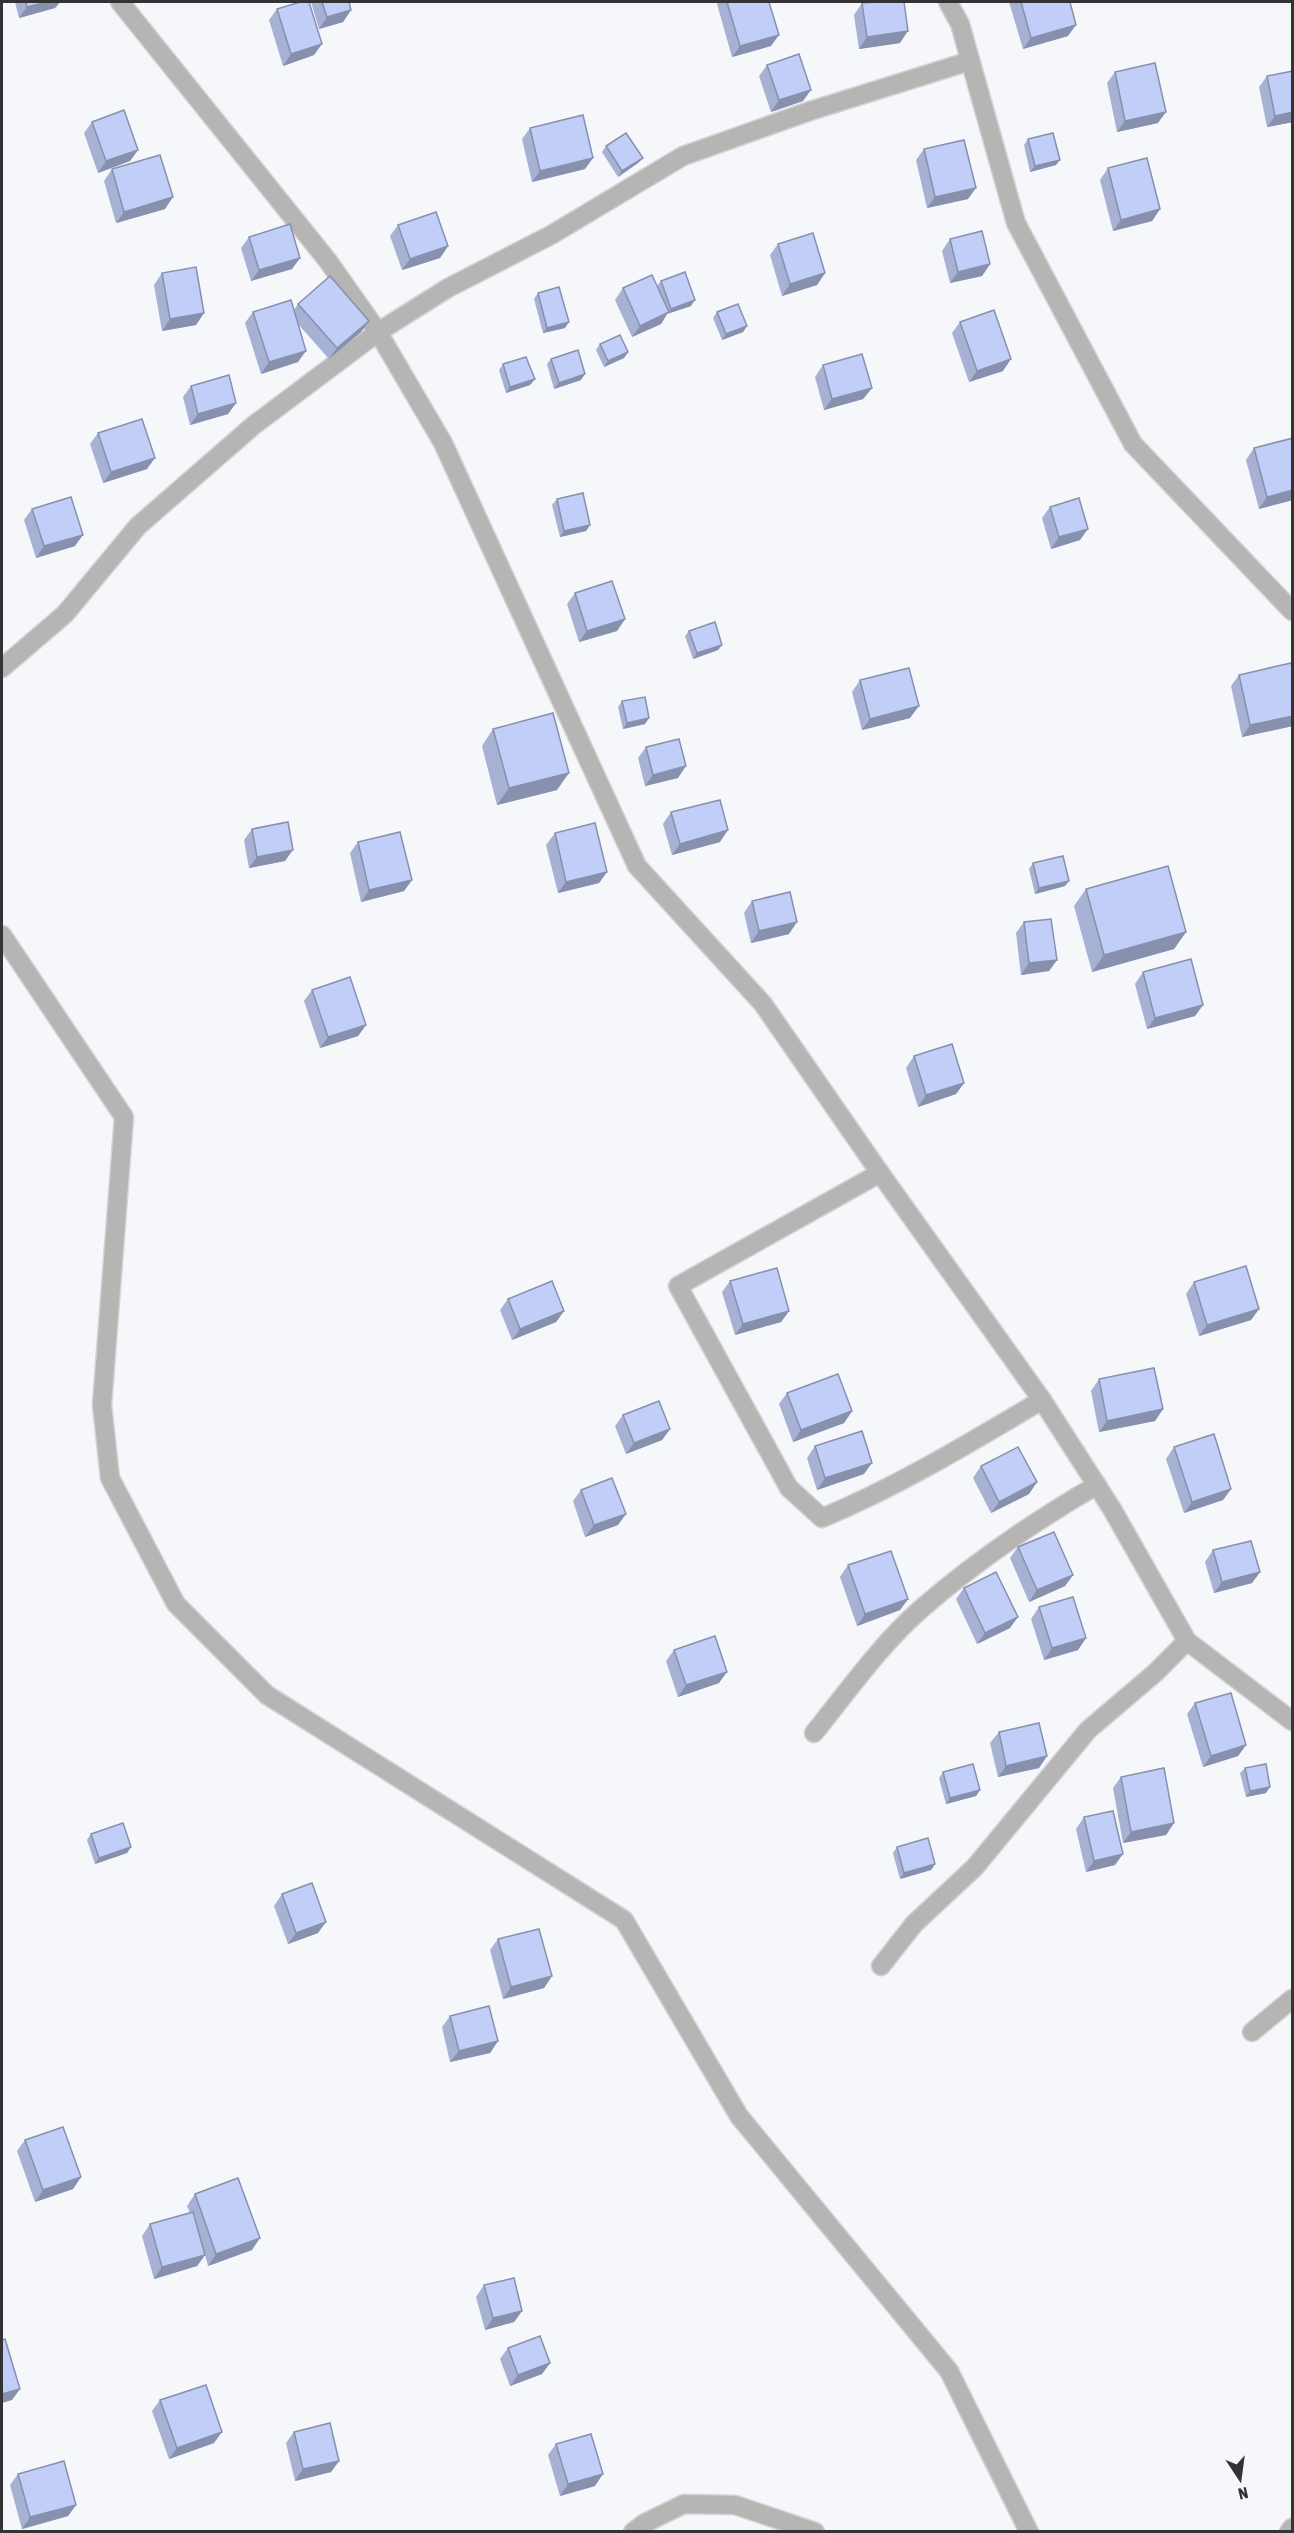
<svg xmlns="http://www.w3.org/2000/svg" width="1294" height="2533" viewBox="0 0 1294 2533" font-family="'Asap Condensed',sans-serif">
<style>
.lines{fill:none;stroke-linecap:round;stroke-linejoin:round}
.minor-casing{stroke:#d3d4d7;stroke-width:21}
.minor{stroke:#b6b5b4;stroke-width:18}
.wall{fill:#a6b1d4}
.shaded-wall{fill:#8790ad}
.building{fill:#c1cef7;stroke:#8790ad;stroke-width:1.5}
</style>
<rect width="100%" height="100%" fill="#f6f7fb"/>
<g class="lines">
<defs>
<g id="minor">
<polyline points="120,2 328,261 378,332 443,443 637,866 763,1004 880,1173 1042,1400 1112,1509 1187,1641 1292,1721"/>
<polyline points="948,2 960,24 1016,223 1133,444 1292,611"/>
<polyline points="2,668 65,614 138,526 254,425 378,332 448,288 551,235 683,156 810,111 970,61"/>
<polyline points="2,935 124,1117 102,1405 110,1478 176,1604 267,1695 624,1920 739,2116 949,2371 1029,2532"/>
<path d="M880,1173L678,1286L789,1488L822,1518C899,1486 971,1442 1042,1400"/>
<path d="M814,1733C848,1691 881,1644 921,1609C976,1561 1035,1521 1097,1485"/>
<polyline points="881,1966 914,1924 975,1867 1088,1730 1155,1673 1187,1641"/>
<polyline points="1252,2032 1292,1999"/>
<polyline points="633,2532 645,2523 684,2504 735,2505 815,2532"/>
<polyline points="1289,2532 1292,2528"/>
</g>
</defs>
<use href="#minor" class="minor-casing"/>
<use href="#minor" class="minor"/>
</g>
<g class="wall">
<polygon points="15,2 60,2 55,8 19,18"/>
<polygon points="311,2 349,2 351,10 343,22 319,29"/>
<polygon points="719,2 769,2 771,46 732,57 717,4"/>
<polygon points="1009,2 1070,2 1068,36 1023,49"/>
<polygon points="862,3 900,43 859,49 854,15"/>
<polygon points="277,9 314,55 283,66 269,20"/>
<polygon points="767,65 803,101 771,112 759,76"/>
<polygon points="1293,71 1293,122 1267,127 1259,87 1267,76"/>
<polygon points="1115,72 1158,123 1117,132 1107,83"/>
<polygon points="92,122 138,150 130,161 98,173 84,133"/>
<polygon points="530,128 585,169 532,182 522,139"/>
<polygon points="1028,139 1056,165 1030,172 1024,145"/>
<polygon points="606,146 643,158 638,163 618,177 602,152"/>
<polygon points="924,149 968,199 927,208 916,160"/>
<polygon points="1108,168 1160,209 1152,221 1113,231 1100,180"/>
<polygon points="112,169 165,209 116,223 104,181"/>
<polygon points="398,225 448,246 440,258 402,270 390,236"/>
<polygon points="249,237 300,258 292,269 251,281 241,248"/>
<polygon points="950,239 990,264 982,276 950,283 942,251"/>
<polygon points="778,244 825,273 817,285 782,296 770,255"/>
<polygon points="162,273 204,313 196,325 162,331 154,285"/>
<polygon points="661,281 691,306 667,314 661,324 632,337 615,300 623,288 657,286"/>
<polygon points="538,293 565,328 543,333 534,299"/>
<polygon points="298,304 361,332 329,359 298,324 298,362 261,374 245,323 253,312 294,310"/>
<polygon points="717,312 747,326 743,332 722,340 713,318"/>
<polygon points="960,322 1003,371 969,382 952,333"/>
<polygon points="600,344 628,352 624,358 604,367 596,350"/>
<polygon points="551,359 581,380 554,389 547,364"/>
<polygon points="503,364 535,379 530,385 506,393 499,370"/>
<polygon points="823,365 872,388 863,399 824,410 815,377"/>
<polygon points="191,386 236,403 228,414 190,425 183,397"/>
<polygon points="98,433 147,469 103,483 90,444"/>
<polygon points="1293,438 1293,500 1259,509 1246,460 1254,448"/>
<polygon points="557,499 590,525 586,531 560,537 552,505"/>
<polygon points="1050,507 1080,540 1051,549 1042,518"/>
<polygon points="32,509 75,546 36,558 24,520"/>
<polygon points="575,593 625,619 617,631 579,642 567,604"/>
<polygon points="689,631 722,645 718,650 693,659 685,636"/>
<polygon points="1293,673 1293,726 1242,737 1231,686 1239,675"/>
<polygon points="860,680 910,718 862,730 852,692"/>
<polygon points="622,701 649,718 645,724 623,729 618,707"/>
<polygon points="493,729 557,790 497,805 482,746"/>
<polygon points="646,747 678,778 645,786 638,758"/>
<polygon points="671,812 720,842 672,855 663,824"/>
<polygon points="252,829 285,861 249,868 244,840"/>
<polygon points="555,833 607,872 599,883 558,893 546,845"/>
<polygon points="358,842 412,880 404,891 361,902 350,853"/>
<polygon points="1033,863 1065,886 1035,894 1029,869"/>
<polygon points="1086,889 1186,932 1174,949 1092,972 1074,906"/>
<polygon points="752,901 789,934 751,943 744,913"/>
<polygon points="1024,922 1057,960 1049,971 1021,975 1016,933"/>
<polygon points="1143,972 1203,1005 1195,1016 1147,1029 1135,984"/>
<polygon points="312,990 366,1025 358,1036 320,1048 304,1001"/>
<polygon points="914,1056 964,1083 956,1094 918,1107 906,1068"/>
<polygon points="730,1281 789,1311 781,1322 735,1335 722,1292"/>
<polygon points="1194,1282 1259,1309 1251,1320 1199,1336 1186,1294"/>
<polygon points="508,1299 564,1311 556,1322 512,1340 500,1310"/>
<polygon points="1099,1379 1163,1409 1155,1421 1099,1432 1091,1391"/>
<polygon points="787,1393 852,1411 844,1423 793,1442 779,1404"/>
<polygon points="623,1415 670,1429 662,1440 626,1454 615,1426"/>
<polygon points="815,1446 864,1474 817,1490 807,1458"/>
<polygon points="1174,1447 1231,1489 1223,1500 1184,1513 1166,1459"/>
<polygon points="981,1466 1037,1482 1029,1494 991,1513 973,1478"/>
<polygon points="581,1490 618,1525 585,1537 573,1501"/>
<polygon points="1018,1547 1073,1575 1065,1586 1029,1602 1010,1558"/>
<polygon points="1213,1550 1260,1572 1252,1583 1214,1593 1205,1562"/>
<polygon points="848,1565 908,1599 900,1610 857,1626 840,1577"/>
<polygon points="964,1588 1010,1628 977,1644 956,1599"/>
<polygon points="1039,1607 1086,1638 1078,1650 1044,1660 1031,1619"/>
<polygon points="674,1650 719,1683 678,1697 666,1661"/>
<polygon points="1195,1703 1246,1745 1238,1756 1203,1767 1187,1714"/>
<polygon points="999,1732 1047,1756 1039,1768 998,1777 990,1743"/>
<polygon points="1245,1768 1266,1793 1246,1797 1240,1773"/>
<polygon points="943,1772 980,1790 976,1796 946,1804 939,1778"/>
<polygon points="1121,1777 1174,1823 1166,1835 1123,1843 1113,1788"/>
<polygon points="1084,1817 1115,1865 1086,1872 1076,1829"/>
<polygon points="91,1834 131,1847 127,1853 95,1864 87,1840"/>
<polygon points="897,1847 935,1864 931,1870 900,1879 893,1853"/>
<polygon points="282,1894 318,1933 288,1944 274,1906"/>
<polygon points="498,1939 552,1976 544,1988 503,1999 490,1950"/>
<polygon points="450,2016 498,2041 490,2053 450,2062 442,2027"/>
<polygon points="25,2140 81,2177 73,2189 35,2202 17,2151"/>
<polygon points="195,2194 252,2250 208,2266 205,2255 197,2266 154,2279 142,2236 150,2224 190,2213 187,2206"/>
<polygon points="484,2285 522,2311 514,2322 485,2330 476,2297"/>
<polygon points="508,2348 550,2363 542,2374 510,2386 500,2359"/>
<polygon points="160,2400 214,2443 169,2459 152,2411"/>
<polygon points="294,2432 339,2461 331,2472 295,2481 286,2443"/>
<polygon points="556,2444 595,2486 560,2496 548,2455"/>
<polygon points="18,2474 76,2505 68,2516 22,2529 10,2485"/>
</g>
<g class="shaded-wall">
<polygon points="46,2 60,2 55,8 19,18 27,7"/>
<polygon points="351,10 343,22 319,29 327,17"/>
<polygon points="1076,25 1068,36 1023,49 1031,38"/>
<polygon points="908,31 900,43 859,49 867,37"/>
<polygon points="779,35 771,46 732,57 740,46"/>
<polygon points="322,44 314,55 283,66 291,54"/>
<polygon points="811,90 803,101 771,112 779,100"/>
<polygon points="1166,112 1158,123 1117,132 1125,121"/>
<polygon points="1293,112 1293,122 1267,127 1275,116"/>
<polygon points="138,150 130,161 98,173 106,161"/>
<polygon points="593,158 585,169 532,182 540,171"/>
<polygon points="643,158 638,163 618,177 622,171"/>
<polygon points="1060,160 1056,165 1030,172 1035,166"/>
<polygon points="976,188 968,199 927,208 935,197"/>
<polygon points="173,197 165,209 116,223 124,212"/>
<polygon points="1160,209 1152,221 1113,231 1121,220"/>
<polygon points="448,246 440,258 402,270 410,259"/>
<polygon points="300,258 292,269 251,281 259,270"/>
<polygon points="990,264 982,276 950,283 958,272"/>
<polygon points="825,273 817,285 782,296 790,284"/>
<polygon points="695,300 691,306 667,314 661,324 632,337 640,326 669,312 671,309"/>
<polygon points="204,313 196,325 162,331 170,319"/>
<polygon points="369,321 361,332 329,359 337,348"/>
<polygon points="569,322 565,328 543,333 547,328"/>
<polygon points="747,326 743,332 722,340 726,334"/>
<polygon points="306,351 298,362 261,374 269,362"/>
<polygon points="628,352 624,358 604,367 608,361"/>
<polygon points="1011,359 1003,371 969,382 977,371"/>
<polygon points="585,374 581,380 554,389 559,383"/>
<polygon points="535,379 530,385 506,393 510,387"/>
<polygon points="872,388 863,399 824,410 832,399"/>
<polygon points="236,403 228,414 190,425 198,414"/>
<polygon points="155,458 147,469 103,483 111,472"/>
<polygon points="1293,490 1293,500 1259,509 1267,497"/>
<polygon points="590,525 586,531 560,537 564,531"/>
<polygon points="1088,529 1080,540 1051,549 1059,537"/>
<polygon points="83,535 75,546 36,558 44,546"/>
<polygon points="625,619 617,631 579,642 587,631"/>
<polygon points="722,645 718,650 693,659 697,653"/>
<polygon points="919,706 910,718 862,730 870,719"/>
<polygon points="1293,716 1293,726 1242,737 1250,725"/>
<polygon points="649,718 645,724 623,729 627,723"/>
<polygon points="686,766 678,778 645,786 653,775"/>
<polygon points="569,773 557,790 497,805 509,788"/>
<polygon points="728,830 720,842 672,855 680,844"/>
<polygon points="293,850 285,861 249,868 257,857"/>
<polygon points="607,872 599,883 558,893 566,882"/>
<polygon points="412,880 404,891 361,902 369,890"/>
<polygon points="1069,881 1065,886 1035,894 1039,888"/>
<polygon points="797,922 789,934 751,943 759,931"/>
<polygon points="1186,932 1174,949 1092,972 1104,955"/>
<polygon points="1057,960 1049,971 1021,975 1029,963"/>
<polygon points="1203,1005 1195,1016 1147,1029 1155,1018"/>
<polygon points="366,1025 358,1036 320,1048 328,1037"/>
<polygon points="964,1083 956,1094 918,1107 926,1095"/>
<polygon points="1259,1309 1251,1320 1199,1336 1207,1325"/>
<polygon points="564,1311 556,1322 512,1340 520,1329"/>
<polygon points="789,1311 781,1322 735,1335 743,1324"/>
<polygon points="1163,1409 1155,1421 1099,1432 1107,1421"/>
<polygon points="852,1411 844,1423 793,1442 801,1430"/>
<polygon points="670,1429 662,1440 626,1454 634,1443"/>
<polygon points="872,1463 864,1474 817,1490 825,1478"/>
<polygon points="1037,1482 1029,1494 991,1513 999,1502"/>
<polygon points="1231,1489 1223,1500 1184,1513 1192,1502"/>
<polygon points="626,1514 618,1525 585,1537 594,1525"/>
<polygon points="1260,1572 1252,1583 1214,1593 1222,1582"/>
<polygon points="1073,1575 1065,1586 1029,1602 1037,1590"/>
<polygon points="908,1599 900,1610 857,1626 865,1614"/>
<polygon points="1018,1617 1010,1628 977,1644 985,1633"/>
<polygon points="1086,1638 1078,1650 1044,1660 1052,1648"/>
<polygon points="727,1672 719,1683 678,1697 686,1685"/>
<polygon points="1246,1745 1238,1756 1203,1767 1211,1756"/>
<polygon points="1047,1756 1039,1768 998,1777 1006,1766"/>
<polygon points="1270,1787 1266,1793 1246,1797 1250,1791"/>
<polygon points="980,1790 976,1796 946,1804 950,1798"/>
<polygon points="1174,1823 1166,1835 1123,1843 1131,1832"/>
<polygon points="131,1847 127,1853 95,1864 99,1858"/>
<polygon points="1123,1854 1115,1865 1086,1872 1094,1861"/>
<polygon points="935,1864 931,1870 900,1879 904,1873"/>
<polygon points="326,1922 318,1933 288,1944 296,1933"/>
<polygon points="552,1976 544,1988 503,1999 511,1987"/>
<polygon points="498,2041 490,2053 450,2062 459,2051"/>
<polygon points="81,2177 73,2189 35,2202 43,2190"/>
<polygon points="260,2238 252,2250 208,2266 216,2254"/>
<polygon points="205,2255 197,2266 154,2279 162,2267"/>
<polygon points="522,2311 514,2322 485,2330 493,2318"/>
<polygon points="550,2363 542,2374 510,2386 518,2375"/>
<polygon points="20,2389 12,2400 2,2403 2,2394"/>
<polygon points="222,2432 214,2443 169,2459 177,2448"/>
<polygon points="339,2461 331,2472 295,2481 303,2469"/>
<polygon points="603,2474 595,2486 560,2496 568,2484"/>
<polygon points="76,2505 68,2516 22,2529 30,2517"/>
</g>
<g class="building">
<polygon points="26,2 46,2 27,7"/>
<polygon points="300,2 309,2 322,44 291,54 277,9"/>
<polygon points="322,2 349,2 351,10 327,17"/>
<polygon points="727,2 769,2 779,35 740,46"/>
<polygon points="875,2 904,2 908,31 867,37 862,3"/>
<polygon points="1021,2 1070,2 1076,25 1031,38"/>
<polygon points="799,54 811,90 779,100 767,65"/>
<polygon points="1155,63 1166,112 1125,121 1115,72"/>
<polygon points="1293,71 1293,112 1275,116 1267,76"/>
<polygon points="124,110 138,150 106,161 92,122"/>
<polygon points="583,115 593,158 540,171 530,128"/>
<polygon points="626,133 643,158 622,171 606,146"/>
<polygon points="1053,133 1060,160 1035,166 1028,139"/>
<polygon points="964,140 976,188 935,197 924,149"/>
<polygon points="160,155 173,197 124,212 112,169"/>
<polygon points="1147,158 1160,209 1121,220 1108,168"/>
<polygon points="436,212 448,246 410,259 398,225"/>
<polygon points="290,224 300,258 259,270 249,237"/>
<polygon points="982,231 990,264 958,272 950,239"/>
<polygon points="813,233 825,273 790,284 778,244"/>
<polygon points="196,267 204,313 170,319 162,273"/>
<polygon points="685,272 695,300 671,309 661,281"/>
<polygon points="652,275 669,312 640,326 623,288"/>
<polygon points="330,276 369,321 337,348 298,304"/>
<polygon points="559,287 569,322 547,328 538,293"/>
<polygon points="291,300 306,351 269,362 253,312"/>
<polygon points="738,304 747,326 726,334 717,312"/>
<polygon points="994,310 1011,359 977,371 960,322"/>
<polygon points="620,335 628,352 608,361 600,344"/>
<polygon points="578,350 585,374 559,383 551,359"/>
<polygon points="862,354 872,388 832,399 823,365"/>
<polygon points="526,357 535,379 510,387 503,364"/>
<polygon points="229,375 236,403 198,414 191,386"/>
<polygon points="142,419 155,458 111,472 98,433"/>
<polygon points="1293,438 1293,490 1267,497 1254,448"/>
<polygon points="583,493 590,525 564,531 557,499"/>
<polygon points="71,497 83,535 44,546 32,509"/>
<polygon points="1079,498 1088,529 1059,537 1050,507"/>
<polygon points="612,581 625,619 587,631 575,593"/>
<polygon points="715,622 722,645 697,653 689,631"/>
<polygon points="1291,663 1293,673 1293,716 1250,725 1239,675"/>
<polygon points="909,668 919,706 870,719 860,680"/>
<polygon points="645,697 649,718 627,723 622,701"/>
<polygon points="553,713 569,773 509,788 493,729"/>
<polygon points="679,739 686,766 653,775 646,747"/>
<polygon points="720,800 728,830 680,844 671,812"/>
<polygon points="288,822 293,850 257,857 252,829"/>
<polygon points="595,823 607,872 566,882 555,833"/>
<polygon points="400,832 412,880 369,890 358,842"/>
<polygon points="1063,856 1069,881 1039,888 1033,863"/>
<polygon points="1168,866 1186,932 1104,955 1086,889"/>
<polygon points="790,892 797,922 759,931 752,901"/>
<polygon points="1051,919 1057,960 1029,963 1024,922"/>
<polygon points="1191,959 1203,1005 1155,1018 1143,972"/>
<polygon points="350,977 366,1025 328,1037 312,990"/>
<polygon points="952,1044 964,1083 926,1095 914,1056"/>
<polygon points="1246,1266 1259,1309 1207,1325 1194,1282"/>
<polygon points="777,1268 789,1311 743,1324 730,1281"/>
<polygon points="552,1281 564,1311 520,1329 508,1299"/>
<polygon points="1154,1368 1163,1409 1107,1421 1099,1379"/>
<polygon points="838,1374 852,1411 801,1430 787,1393"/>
<polygon points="659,1401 670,1429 634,1443 623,1415"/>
<polygon points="862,1431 872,1463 825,1478 815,1446"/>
<polygon points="1214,1434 1231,1489 1192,1502 1174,1447"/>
<polygon points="1018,1447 1037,1482 999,1502 981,1466"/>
<polygon points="612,1478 626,1514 594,1525 581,1490"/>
<polygon points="1054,1532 1073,1575 1037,1590 1018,1547"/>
<polygon points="1251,1541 1260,1572 1222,1582 1213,1550"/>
<polygon points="891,1551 908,1599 865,1614 848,1565"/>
<polygon points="996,1572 1018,1617 985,1633 964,1588"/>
<polygon points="1073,1597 1086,1638 1052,1648 1039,1607"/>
<polygon points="715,1636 727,1672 686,1685 674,1650"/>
<polygon points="1231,1693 1246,1745 1211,1756 1195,1703"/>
<polygon points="1039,1723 1047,1756 1006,1766 999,1732"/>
<polygon points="973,1764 980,1790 950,1798 943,1772"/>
<polygon points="1266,1764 1270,1787 1250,1791 1245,1768"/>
<polygon points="1164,1768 1174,1823 1131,1832 1121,1777"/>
<polygon points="1113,1811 1123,1854 1094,1861 1084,1817"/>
<polygon points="123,1823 131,1847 99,1858 91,1834"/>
<polygon points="928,1838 935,1864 904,1873 897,1847"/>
<polygon points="312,1883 326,1922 296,1933 282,1894"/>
<polygon points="539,1929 552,1976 511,1987 498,1939"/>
<polygon points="489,2006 498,2041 459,2051 450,2016"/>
<polygon points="63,2127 81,2177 43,2190 25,2140"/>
<polygon points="238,2178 260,2238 216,2254 195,2194"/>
<polygon points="193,2212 205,2255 162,2267 150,2224"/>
<polygon points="514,2278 522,2311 493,2318 484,2285"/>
<polygon points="540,2336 550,2363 518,2375 508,2348"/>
<polygon points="5,2339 20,2389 2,2394 2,2340"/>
<polygon points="206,2385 222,2432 177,2448 160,2400"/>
<polygon points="330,2423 339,2461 303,2469 294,2432"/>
<polygon points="591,2434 603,2474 568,2484 556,2444"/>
<polygon points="64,2461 76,2505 30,2517 18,2474"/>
</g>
<rect width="1294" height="2533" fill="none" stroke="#333335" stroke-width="6"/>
<g transform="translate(1240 2479) rotate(167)" stroke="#f6f7fb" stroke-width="4.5" paint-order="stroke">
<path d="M0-4.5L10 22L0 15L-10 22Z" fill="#333335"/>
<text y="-9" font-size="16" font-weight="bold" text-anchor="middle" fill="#333335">N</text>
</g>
</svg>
